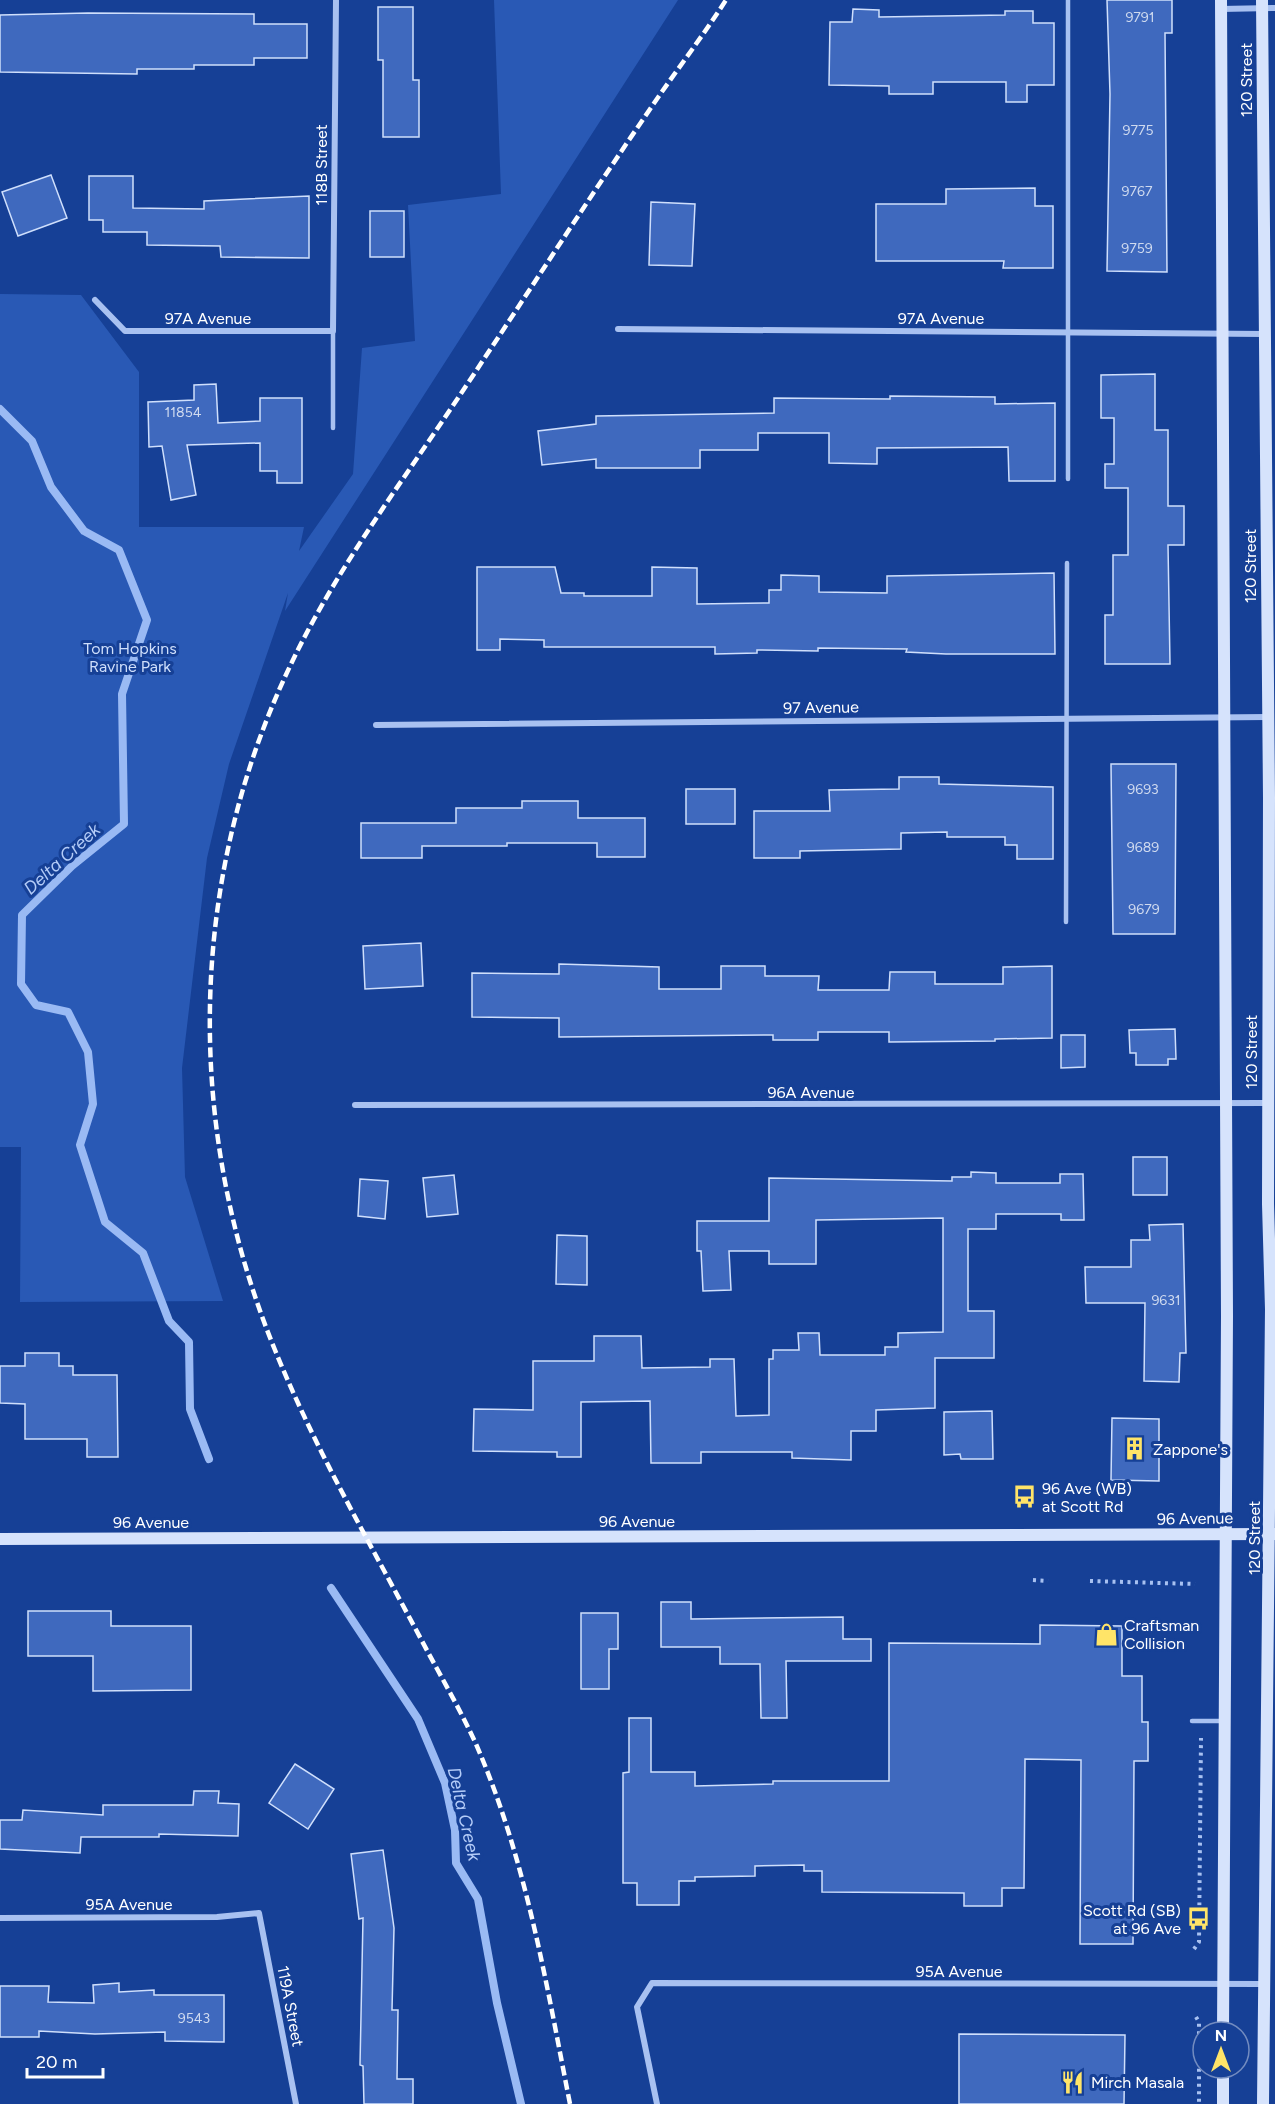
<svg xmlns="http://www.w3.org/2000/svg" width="1275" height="2104" viewBox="0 0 1275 2104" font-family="Figtree,sans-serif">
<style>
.green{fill:#2959b5}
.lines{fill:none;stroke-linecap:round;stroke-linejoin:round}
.stream{stroke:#9abaf4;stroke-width:8}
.building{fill:#3f69be;stroke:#cfdffc;stroke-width:1.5}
.path{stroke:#a8c1f1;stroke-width:4;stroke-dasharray:3 4.5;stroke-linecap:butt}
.lane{stroke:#a8c1f1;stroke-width:4.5}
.street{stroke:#a8c1f1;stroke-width:6}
.secondary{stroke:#d6e3fc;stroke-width:12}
.rail{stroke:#fff;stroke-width:4.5;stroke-dasharray:10 4.5;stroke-linecap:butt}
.labels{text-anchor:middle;stroke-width:6;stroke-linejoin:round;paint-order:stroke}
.number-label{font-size:14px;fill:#cfdaef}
.street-label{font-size:16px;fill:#fff;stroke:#164096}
.park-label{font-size:16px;fill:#cfdffc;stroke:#164096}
.poi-label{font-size:16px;fill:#fff;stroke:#164096;text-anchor:start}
.water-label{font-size:18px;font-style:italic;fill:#b4ccf8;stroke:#164096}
</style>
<rect width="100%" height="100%" fill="#164096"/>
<polygon class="green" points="494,0 678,0 285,611 288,593 229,764 207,858 182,1068 185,1177 223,1301 20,1302 21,1147 0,1147 0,294 81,295 139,372 139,527 304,527 299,551 353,474 362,348 415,341 408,205 501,194"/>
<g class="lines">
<g class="stream">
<polyline points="0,409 32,441 51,487 84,531 119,550 147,620 122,694 124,824 72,866 22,915 21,984 36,1005 68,1012 88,1052 93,1104 80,1145 105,1222 143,1253 169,1321 189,1342 190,1409 209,1459"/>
<polyline points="331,1588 418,1719 445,1783 455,1830 456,1863 478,1899 497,2003 521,2104"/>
</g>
</g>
<g class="building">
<polygon points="1107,0 1172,0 1172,33 1165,33 1167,272 1107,271 1110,94"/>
<polygon points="378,7 413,7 413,80 419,80 419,137 383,137 383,60 378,60"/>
<polygon points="853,9 879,10 879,17 1005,15 1005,11 1033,11 1033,23 1054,23 1054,85 1027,85 1027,102 1006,102 1006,82 933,82 933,94 889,94 889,86 829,85 830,22 852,22"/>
<polygon points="88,13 254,14 254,24 307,24 307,58 254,58 254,65 194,65 194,69 137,69 137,74 0,72 0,15"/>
<polygon points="51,175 67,218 18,236 2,192"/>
<polygon points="89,176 133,176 133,208 204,209 204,201 309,196 309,258 221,257 220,246 147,245 147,232 103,232 103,220 89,220"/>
<polygon points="1035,188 1035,206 1053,206 1053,268 1003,268 1004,261 876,261 876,204 946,204 946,189"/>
<polygon points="651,202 695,204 692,266 649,265"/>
<rect x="370" y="211" width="34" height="46"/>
<polygon points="1155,374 1155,430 1168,430 1168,506 1184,506 1184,545 1168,545 1170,664 1105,664 1105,615 1113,615 1113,555 1128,555 1128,488 1105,488 1105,464 1114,464 1114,418 1101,418 1101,375"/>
<polygon points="216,384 218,423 260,421 260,398 302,398 302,483 277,483 277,471 260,471 260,443 187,445 196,495 171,500 162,446 149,447 148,402 194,400 194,385"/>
<polygon points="890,396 995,397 995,404 1055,403 1055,481 1009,481 1008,447 877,448 877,464 829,463 829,433 758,433 758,450 700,450 700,468 596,468 596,459 542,465 538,431 596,424 596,416 774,413 774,398 890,399"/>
<polygon points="477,567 555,567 561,593 584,593 584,596 652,596 652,567 697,568 697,604 769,603 769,590 781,590 781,575 819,576 819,592 887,593 887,576 1054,573 1055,654 946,654 906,652 907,649 818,648 818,651 757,650 757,653 715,654 715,647 544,647 544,640 500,639 500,650 477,650"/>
<polygon points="1111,764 1176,764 1175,934 1113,934"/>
<polygon points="899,777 939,777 939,784 1053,787 1053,859 1017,859 1017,845 1005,845 1005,837 947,837 947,832 901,833 901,849 800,851 800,858 754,858 754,811 830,811 829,790 899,789"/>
<rect x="686" y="789" width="49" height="35"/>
<polygon points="522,801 578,801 578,818 645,818 645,857 597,857 597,843 507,843 507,846 422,846 422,858 361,858 361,823 456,823 456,808 522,808"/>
<polygon points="421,943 423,986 365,989 363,946"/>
<polygon points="559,964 659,967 659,989 721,989 721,966 765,966 765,976 819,976 818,990 889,990 890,972 935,972 935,984 1003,984 1003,967 1052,966 1052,1038 995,1039 995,1041 889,1042 889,1032 818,1032 818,1040 773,1040 773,1035 559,1037 559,1018 472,1017 472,973 559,974"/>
<polygon points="1175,1029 1176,1059 1168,1059 1168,1065 1136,1065 1136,1053 1130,1053 1129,1030"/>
<polygon points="1061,1035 1085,1035 1085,1067 1061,1068"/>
<rect x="1133" y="1157" width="34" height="38"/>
<polygon points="971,1172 996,1173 996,1183 1060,1183 1060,1174 1083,1174 1084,1220 1061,1220 1061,1214 996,1214 996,1229 968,1229 968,1311 994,1311 994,1358 935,1358 935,1408 876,1410 876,1431 851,1431 851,1460 792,1458 792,1452 701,1452 701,1463 651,1463 650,1401 581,1402 581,1457 557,1457 557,1452 473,1451 474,1409 533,1410 533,1361 594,1361 594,1336 641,1336 642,1368 710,1367 710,1359 734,1359 736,1416 769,1415 769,1359 773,1359 773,1350 799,1350 798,1333 819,1333 820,1355 885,1355 885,1347 898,1347 898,1333 943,1332 943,1218 816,1220 816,1264 769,1264 769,1251 729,1251 731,1290 703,1291 701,1251 697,1251 697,1221 769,1221 769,1178 952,1181 952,1177 971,1177"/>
<polygon points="454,1175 458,1214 427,1217 423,1178"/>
<polygon points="360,1179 388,1181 385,1219 358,1216"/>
<polygon points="1183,1224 1186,1353 1180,1353 1179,1382 1144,1381 1145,1303 1086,1303 1085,1267 1131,1267 1131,1240 1150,1240 1149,1225"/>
<polygon points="557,1235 587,1236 587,1285 556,1284"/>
<polygon points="25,1353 59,1353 59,1366 73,1366 73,1375 117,1375 118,1457 87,1457 87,1439 25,1439 25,1404 0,1403 0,1366 25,1366"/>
<polygon points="992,1411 993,1459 961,1459 960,1454 944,1455 944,1412"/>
<polygon points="1112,1418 1159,1419 1159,1481 1111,1480"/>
<polygon points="661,1602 691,1602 691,1619 843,1617 843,1639 871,1639 871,1661 786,1661 787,1718 761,1718 760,1664 720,1664 720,1647 661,1647"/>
<polygon points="28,1611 111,1611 111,1626 191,1626 191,1690 93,1691 93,1656 28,1656"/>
<polygon points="581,1613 618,1613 618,1649 609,1649 609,1689 581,1689"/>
<polygon points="1040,1625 1122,1626 1122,1676 1142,1676 1142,1722 1148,1722 1148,1761 1134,1761 1133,1944 1080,1944 1081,1760 1025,1759 1024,1888 1002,1888 1002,1906 964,1906 964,1893 822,1892 822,1871 804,1871 804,1865 755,1866 755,1876 695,1877 695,1881 679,1881 679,1905 637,1905 637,1883 623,1883 623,1773 629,1772 629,1718 651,1718 651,1772 695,1772 695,1786 773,1784 773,1781 889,1781 889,1643 1040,1644"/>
<polygon points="295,1764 334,1789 308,1829 269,1803"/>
<polygon points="194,1791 219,1791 218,1803 239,1804 238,1836 159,1834 159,1837 81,1837 80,1853 0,1849 0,1820 22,1820 23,1810 103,1815 103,1805 193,1805"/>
<polygon points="383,1850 394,1928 392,2010 398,2010 397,2079 413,2079 413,2104 364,2104 363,2066 360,2065 363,1918 359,1919 351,1854"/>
<polygon points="119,1983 119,1992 154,1990 154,1995 224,1995 224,2042 165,2041 165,2032 95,2034 39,2031 39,2037 0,2037 0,1986 49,1986 48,2002 94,2003 93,1985"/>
<polygon points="959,2034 1125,2035 1124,2104 959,2104"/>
</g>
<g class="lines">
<g class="path">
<polyline points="1033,1580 1048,1581"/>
<polyline points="1090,1581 1195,1584"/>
<polyline points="1194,1949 1199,1942 1201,1738"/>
<polyline points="1196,2017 1199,2022 1199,2104"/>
</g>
<g class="lane">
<polyline points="1068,0 1068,479"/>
<polyline points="333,331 333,428"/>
<polyline points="1066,922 1067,563"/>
<polyline points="1192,1721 1224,1721"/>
</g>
<g class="street">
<polyline points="1221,9 1275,8"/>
<polyline points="95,300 125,331 333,331 336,0"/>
<polyline points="618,329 1264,334"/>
<polyline points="376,725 1268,717"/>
<polyline points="355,1105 1267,1103"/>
<polyline points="0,1918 217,1917 259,1913 296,2104"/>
<polyline points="657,2104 637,2007 652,1983 1265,1984"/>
</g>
<g class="secondary">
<polyline points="1221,0 1227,1316 1223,2032"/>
<polyline points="1262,0 1269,797 1268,1204 1271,1309 1263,2104"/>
<polyline points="0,1539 1275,1534"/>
<polyline points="1223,2068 1223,2104"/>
</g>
<path class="rail" d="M570,2104C546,1982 526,1859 476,1744C460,1709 440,1675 422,1641C371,1545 316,1451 275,1350C184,1128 187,879 292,662C339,564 406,477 466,386C526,296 585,204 646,115C672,76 701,39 726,0"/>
</g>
<defs>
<symbol id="building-bare" viewBox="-9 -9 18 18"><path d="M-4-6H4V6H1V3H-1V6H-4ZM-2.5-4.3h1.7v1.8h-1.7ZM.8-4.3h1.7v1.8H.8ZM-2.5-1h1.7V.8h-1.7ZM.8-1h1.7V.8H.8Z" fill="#ffe468" stroke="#164096" stroke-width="2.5" paint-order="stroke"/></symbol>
<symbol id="bus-bare" viewBox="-9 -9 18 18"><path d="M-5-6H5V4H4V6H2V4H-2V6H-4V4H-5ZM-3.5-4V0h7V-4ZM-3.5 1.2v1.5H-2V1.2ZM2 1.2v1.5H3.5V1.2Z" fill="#ffe468" stroke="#164096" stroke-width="2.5" paint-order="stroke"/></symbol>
<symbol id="shop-bare" viewBox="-9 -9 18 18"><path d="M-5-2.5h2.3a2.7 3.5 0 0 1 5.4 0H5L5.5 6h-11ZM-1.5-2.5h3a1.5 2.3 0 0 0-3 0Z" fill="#ffe468" stroke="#164096" stroke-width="2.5" paint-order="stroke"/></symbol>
<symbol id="restaurant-bare" viewBox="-9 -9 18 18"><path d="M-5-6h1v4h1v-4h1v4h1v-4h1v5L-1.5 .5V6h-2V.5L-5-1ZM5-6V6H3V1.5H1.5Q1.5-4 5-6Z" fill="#ffe468" stroke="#164096" stroke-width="2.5" paint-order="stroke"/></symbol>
</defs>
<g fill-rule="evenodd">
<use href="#building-bare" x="1118" y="1432" width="33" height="33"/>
<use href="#bus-bare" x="1008" y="1480" width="33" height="33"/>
<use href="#shop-bare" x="1090" y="1618" width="33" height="33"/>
<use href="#bus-bare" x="1182" y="1902" width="33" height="33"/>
<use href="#restaurant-bare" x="1056" y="2066" width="33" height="33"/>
</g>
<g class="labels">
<g class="number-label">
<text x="1140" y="22">9791</text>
<text x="1138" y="135">9775</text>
<text x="1137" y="196">9767</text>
<text x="1137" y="253">9759</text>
<text x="183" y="417">11854</text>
<text x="1143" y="794">9693</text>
<text x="1143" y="852">9689</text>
<text x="1144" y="914">9679</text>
<text x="1166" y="1305">9631</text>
<text x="194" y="2023">9543</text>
</g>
<g class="street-label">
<text transform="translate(1246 80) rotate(-90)" y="6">120 Street</text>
<text transform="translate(321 165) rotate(-90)" y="6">118B Street</text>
<text x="208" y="324">97A Avenue</text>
<text x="941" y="324">97A Avenue</text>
<text transform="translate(1250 566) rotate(-90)" y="6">120 Street</text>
<text transform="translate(821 707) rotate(-1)" y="6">97 Avenue</text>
<text transform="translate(1251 1052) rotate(-90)" y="6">120 Street</text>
<text x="811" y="1098">96A Avenue</text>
<text transform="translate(1195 1518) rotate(-1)" y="6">96 Avenue</text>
<text x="637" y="1527">96 Avenue</text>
<text x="151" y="1528">96 Avenue</text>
<text transform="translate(1254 1538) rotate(-90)" y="6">120 Street</text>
<text x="129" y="1910">95A Avenue</text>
<text x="959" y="1977">95A Avenue</text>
<text transform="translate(291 2006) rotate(79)" y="6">119A Street</text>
</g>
<g class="park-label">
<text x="130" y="654">Tom Hopkins<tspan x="130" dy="18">Ravine Park</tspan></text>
</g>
<g class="poi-label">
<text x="1153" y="1455">Zappone's</text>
<text x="1042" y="1494">96 Ave (WB)<tspan x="1042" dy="18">at Scott Rd</tspan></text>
<text x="1124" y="1631">Craftsman<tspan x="1124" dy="18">Collision</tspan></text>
<text x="1181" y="1916" text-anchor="end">Scott Rd (SB)<tspan x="1181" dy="18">at 96 Ave</tspan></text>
<text x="1091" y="2088">Mirch Masala</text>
</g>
<g class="water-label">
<text transform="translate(62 859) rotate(-42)" y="6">Delta Creek</text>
<text transform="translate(464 1814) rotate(77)" y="6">Delta Creek</text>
</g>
</g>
<g transform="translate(1221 2050)"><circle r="28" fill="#164096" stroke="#738cc0" stroke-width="1.5"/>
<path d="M0-4.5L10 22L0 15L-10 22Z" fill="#ffe468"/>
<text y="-9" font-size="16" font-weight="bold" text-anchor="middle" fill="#ffffff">N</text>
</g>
<path d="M27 2068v9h76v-9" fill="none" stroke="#ffffff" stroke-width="3"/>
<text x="36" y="2068" font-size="18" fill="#ffffff" stroke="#164096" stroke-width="4.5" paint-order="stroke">20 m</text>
</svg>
